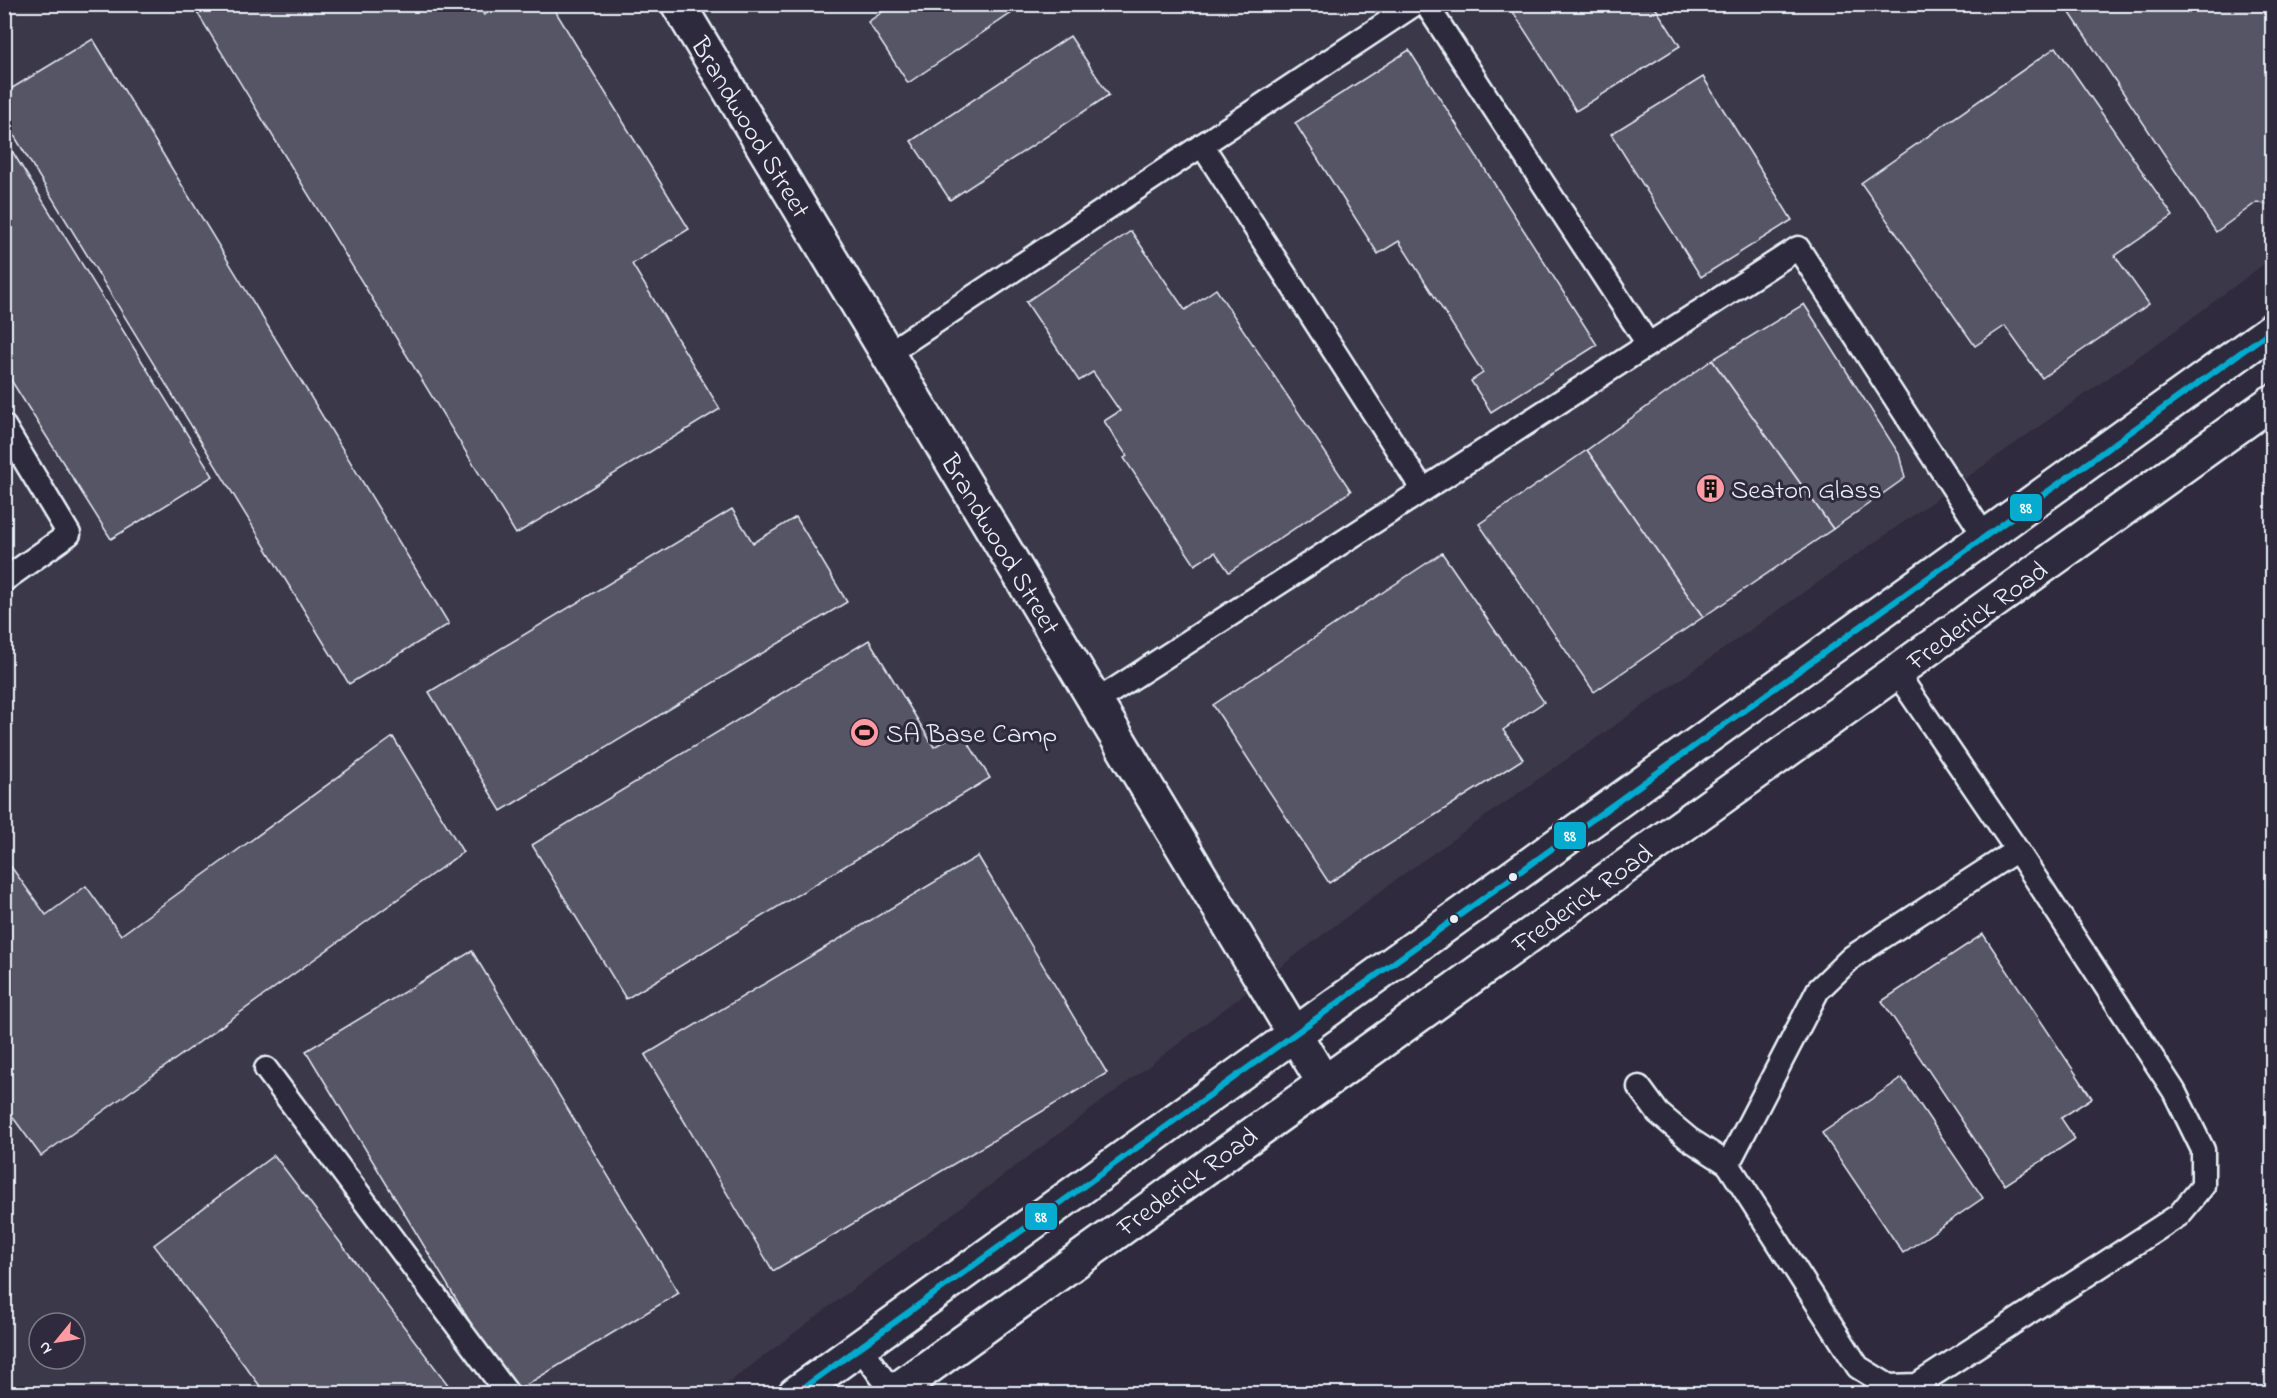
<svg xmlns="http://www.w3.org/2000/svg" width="2277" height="1398" viewBox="0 0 2277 1398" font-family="'Indie Flower',sans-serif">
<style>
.built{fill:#3b3749;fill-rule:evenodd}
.building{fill:#575565;stroke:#e8f1f8;stroke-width:1.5}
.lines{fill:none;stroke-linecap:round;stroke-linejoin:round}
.lane-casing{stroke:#e8f1f8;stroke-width:27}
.street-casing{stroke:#e8f1f8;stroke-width:38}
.secondary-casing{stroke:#e8f1f8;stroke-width:38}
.lane{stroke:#2f2a3d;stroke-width:22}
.street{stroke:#2f2a3d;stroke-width:33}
.secondary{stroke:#2f2a3d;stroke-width:33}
.bus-1-casing{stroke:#2f2a3d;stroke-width:10}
.bus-1{stroke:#06acd0;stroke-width:6}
.bus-dot{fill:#e8f1f8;stroke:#2f2a3d;stroke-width:2}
.labels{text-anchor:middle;stroke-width:6;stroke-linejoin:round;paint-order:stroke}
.street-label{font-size:27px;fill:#e8f1f8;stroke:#2f2a3d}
.poi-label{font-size:27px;fill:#e8f1f8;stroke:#2f2a3d;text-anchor:start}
.line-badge{stroke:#2f2a3d;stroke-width:2}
.badge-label{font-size:16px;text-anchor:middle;font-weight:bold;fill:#fff}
</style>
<rect width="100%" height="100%" fill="#2f2a3d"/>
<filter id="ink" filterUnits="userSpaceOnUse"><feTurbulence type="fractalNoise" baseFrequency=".0167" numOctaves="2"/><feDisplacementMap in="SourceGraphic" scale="12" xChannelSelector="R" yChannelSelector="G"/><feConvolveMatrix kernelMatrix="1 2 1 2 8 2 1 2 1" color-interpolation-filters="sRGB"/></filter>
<g filter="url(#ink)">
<path class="built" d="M5,5H2272V258L2172,333L1401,876L715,1393L5,1394ZM39,1323H75V1359H39Z"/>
<g class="building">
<polygon points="192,4 477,4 484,15 501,4 551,4 689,229 632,264 720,409 516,534"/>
<polygon points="894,4 1025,4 908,83 868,22"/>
<polygon points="1508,4 1653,4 1680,46 1576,111"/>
<polygon points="2064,4 2272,4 2272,206 2257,202 2216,232"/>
<polygon points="1070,36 1109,95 950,200 911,141"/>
<polygon points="93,39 449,624 349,684 4,119 4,93"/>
<polygon points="2056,47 2173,216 2115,256 2149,304 2042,378 2005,326 1975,346 1861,183"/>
<polygon points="1409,50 1597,345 1491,412 1471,381 1483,373 1399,241 1378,254 1295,123"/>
<polygon points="1703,77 1792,220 1701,277 1611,134"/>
<polygon points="4,138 213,476 111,539 4,369"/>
<polygon points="1131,231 1185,310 1216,289 1351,491 1229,572 1215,552 1195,565 1124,458 1127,456 1104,421 1120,411 1093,372 1079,381 1026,302"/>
<polygon points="1804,304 1899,454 1905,478 1833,529 1712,360"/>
<polygon points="1712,360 1833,529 1703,617 1587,450"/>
<polygon points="1587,450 1703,617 1594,692 1479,524"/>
<polygon points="732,509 753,543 796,517 847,602 501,811 429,692"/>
<polygon points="1442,553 1544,702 1503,730 1523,759 1329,883 1213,705"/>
<polygon points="869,640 934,747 961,731 990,778 626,999 532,845"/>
<polygon points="393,737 463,852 41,1156 9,1112 4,1115 4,857 46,915 86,886 121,935"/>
<polygon points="978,856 1107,1073 773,1271 645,1055"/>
<polygon points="1983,934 2092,1098 2061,1118 2075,1139 2005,1185 1882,1001"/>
<polygon points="472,951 679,1293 513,1393 306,1051"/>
<polygon points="1902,1078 1983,1198 1903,1253 1822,1133"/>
<polygon points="274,1155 449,1386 439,1394 266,1394 154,1245"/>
</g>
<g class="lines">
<defs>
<g id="lane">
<polyline points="1426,4 1648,344"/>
<polyline points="1202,145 1423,490"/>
<polyline points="887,354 1415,4"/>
<polyline points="4,426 69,534 4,580"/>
<polyline points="1896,672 2017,850 2174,1091 2203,1150 2203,1186 2179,1215 1917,1385 1889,1386 1858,1367 1728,1164 1818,990 1852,957 2017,850"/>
<polyline points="1095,702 1798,248 1985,537"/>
<polyline points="266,1069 508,1394"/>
<polyline points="1639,1087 1658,1113 1689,1139 1728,1164"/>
<polyline points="859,1346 894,1394"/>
</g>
<polyline id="street" points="678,4 1324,1083"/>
<g id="secondary">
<polyline points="795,1394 2272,330"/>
<polyline points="891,1394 2272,402"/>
</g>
</defs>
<use href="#lane" class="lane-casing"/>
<use href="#street" class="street-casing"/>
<use href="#secondary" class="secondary-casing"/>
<use href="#lane" class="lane"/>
<use href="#street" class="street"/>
<use href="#secondary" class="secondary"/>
<defs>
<polyline id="bus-1" points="795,1394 2272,330"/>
</defs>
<use href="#bus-1" class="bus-1-casing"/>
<use href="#bus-1" class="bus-1"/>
</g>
</g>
<defs>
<symbol id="building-disc" viewBox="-11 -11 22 22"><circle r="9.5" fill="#ff9aa2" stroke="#2f2a3d"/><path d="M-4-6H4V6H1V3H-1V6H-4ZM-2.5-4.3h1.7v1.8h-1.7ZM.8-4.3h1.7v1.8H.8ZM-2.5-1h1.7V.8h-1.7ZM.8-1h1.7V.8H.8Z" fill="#111"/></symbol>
<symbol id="stadium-disc" viewBox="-11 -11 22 22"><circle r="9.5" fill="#ff9aa2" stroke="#2f2a3d"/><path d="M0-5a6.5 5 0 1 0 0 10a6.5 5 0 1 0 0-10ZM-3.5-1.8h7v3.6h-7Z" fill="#111"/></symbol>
</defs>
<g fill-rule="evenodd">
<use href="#building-disc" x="1694" y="472" width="33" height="33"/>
<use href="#stadium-disc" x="848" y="716" width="33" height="33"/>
</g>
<g class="bus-dot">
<circle cx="1513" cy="877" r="5"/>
<circle cx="1454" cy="919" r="5"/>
</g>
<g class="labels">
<g class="street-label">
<text transform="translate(751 127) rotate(59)" y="9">Brandwood Street</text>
<text transform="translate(1001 544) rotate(59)" y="9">Brandwood Street</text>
<text transform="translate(1977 615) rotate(-36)" y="9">Frederick Road</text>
<text transform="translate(1582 898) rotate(-36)" y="9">Frederick Road</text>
<text transform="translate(1187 1181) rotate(-36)" y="9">Frederick Road</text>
</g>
<g class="poi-label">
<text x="1731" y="498">Seaton Glass</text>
<text x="886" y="742">SA Base Camp</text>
</g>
</g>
<g class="line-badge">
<rect x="2009" y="493" width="34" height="29" rx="6" fill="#06acd0"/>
<rect x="1553" y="821" width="34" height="29" rx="6" fill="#06acd0"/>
<rect x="1024" y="1202" width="34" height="29" rx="6" fill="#06acd0"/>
</g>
<g class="badge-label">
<text x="2026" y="513">88</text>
<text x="1570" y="841">88</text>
<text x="1041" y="1222">88</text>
</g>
<rect width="2277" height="1398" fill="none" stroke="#2f2a3d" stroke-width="24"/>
<rect x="12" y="12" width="2253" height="1374" fill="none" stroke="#e8f1f8" stroke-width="2" filter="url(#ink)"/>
<g transform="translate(57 1341) rotate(240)"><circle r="28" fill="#2f2a3d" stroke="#797a88" stroke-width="1.5"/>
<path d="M0-4.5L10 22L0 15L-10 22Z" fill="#ff9aa2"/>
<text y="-9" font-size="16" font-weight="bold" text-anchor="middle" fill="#e8f1f8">N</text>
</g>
</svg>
